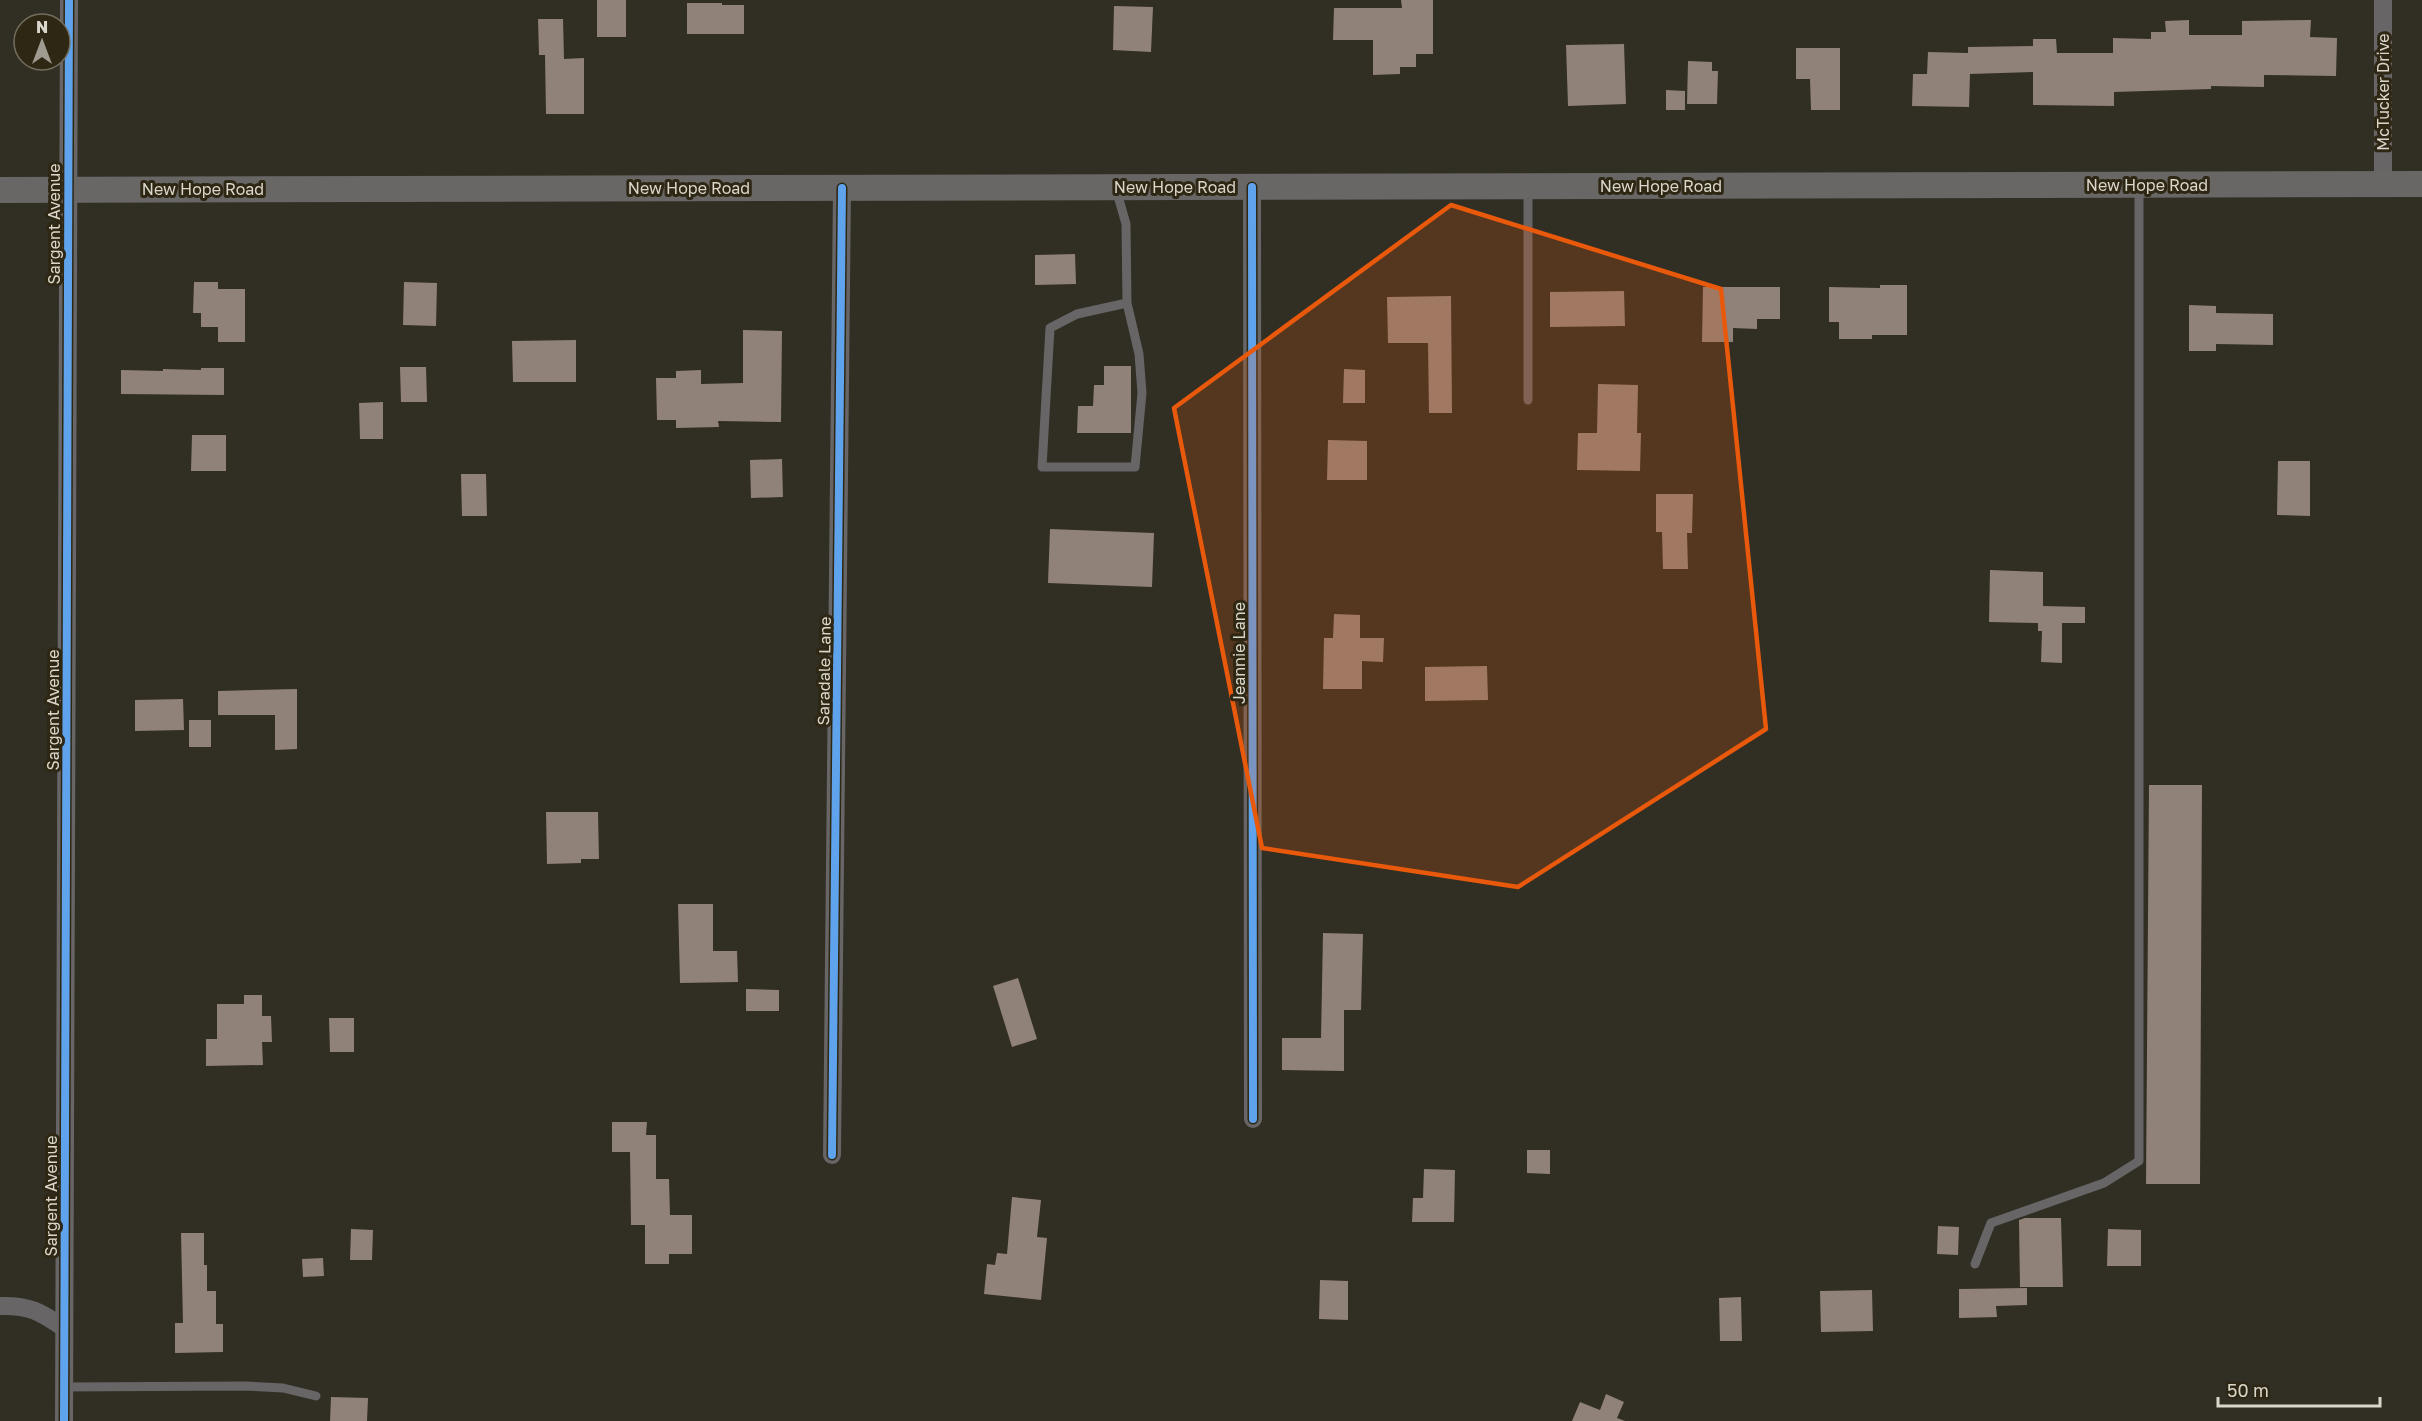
<svg xmlns="http://www.w3.org/2000/svg" width="2422" height="1421" viewBox="0 0 2422 1421" font-family="'Golos Text',sans-serif">
<style>
.building{fill:#908179}
.lines{fill:none;stroke-linecap:round;stroke-linejoin:round}
.service{stroke:#676566;stroke-width:9}
.minor{stroke:#676566;stroke-width:18}
.secondary{stroke:#696766;stroke-width:26}
.cycleway-casing{stroke:#2d2714;stroke-width:11}
.cycleway{stroke:#60a3ed;stroke-width:8}
.marked{fill:#e8590c;fill-opacity:0.2;stroke:#e8590c;stroke-width:4.5;stroke-linejoin:round}
.labels{text-anchor:middle;stroke-width:6;stroke-linejoin:round;paint-order:stroke}
.street-label{font-size:16px;fill:#dad6ca;stroke:#2d2714}
</style>
<rect width="100%" height="100%" fill="#312e24"/>
<g class="building">
<rect x="597" y="0" width="29" height="37"/>
<polygon points="1401,0 1433,0 1433,54 1416,54 1416,67 1400,67 1400,74 1373,75 1373,40 1333,40 1334,8 1402,8"/>
<polygon points="687,3 722,3 722,5 744,5 744,34 687,34"/>
<polygon points="1114,6 1153,7 1151,52 1113,50"/>
<polygon points="538,19 563,19 564,59 584,58 584,114 546,114 545,55 539,55"/>
<polygon points="2189,20 2189,35 2242,35 2242,21 2311,20 2310,37 2337,38 2336,76 2264,75 2264,87 2211,86 2211,89 2114,92 2114,106 2033,105 2033,72 1970,74 1969,107 1912,106 1913,74 1927,74 1928,52 1968,53 1968,47 2033,46 2033,39 2056,39 2057,53 2113,53 2113,38 2151,39 2151,32 2166,32 2165,21"/>
<polygon points="1624,44 1626,104 1568,106 1566,45"/>
<polygon points="1796,48 1840,48 1840,110 1811,110 1810,79 1796,79"/>
<polygon points="1688,61 1712,62 1712,71 1718,71 1717,104 1687,104"/>
<polygon points="1666,90 1685,91 1685,110 1666,110"/>
<polygon points="1075,254 1076,284 1035,285 1035,255"/>
<polygon points="194,282 218,282 218,289 245,289 245,342 218,342 218,327 201,327 201,313 193,313"/>
<polygon points="404,282 437,283 436,326 403,325"/>
<polygon points="1880,285 1907,285 1907,335 1872,335 1872,339 1839,339 1839,322 1829,322 1829,287 1880,288"/>
<polygon points="1703,287 1780,287 1780,319 1757,319 1757,329 1733,328 1733,342 1702,342"/>
<polygon points="1624,291 1625,326 1550,327 1550,292"/>
<polygon points="1451,296 1452,413 1429,413 1428,343 1388,343 1387,297"/>
<polygon points="2189,305 2216,306 2216,313 2273,314 2273,345 2216,344 2216,351 2189,351"/>
<polygon points="743,330 782,331 781,422 718,421 719,427 676,428 676,420 657,420 656,378 676,378 676,371 701,370 701,384 743,383"/>
<polygon points="576,340 576,382 513,382 512,341"/>
<polygon points="1104,366 1131,366 1131,433 1077,433 1078,406 1093,406 1094,385 1104,385"/>
<polygon points="400,367 426,367 427,402 401,402"/>
<polygon points="201,368 224,368 224,395 121,394 121,370 163,371 163,369 201,370"/>
<polygon points="1344,369 1365,370 1365,403 1343,403"/>
<polygon points="1598,384 1638,385 1637,433 1641,433 1640,471 1577,470 1578,433 1597,433"/>
<polygon points="383,402 383,439 360,439 359,403"/>
<polygon points="192,435 226,435 226,471 191,471"/>
<polygon points="1328,440 1367,441 1367,480 1327,480"/>
<polygon points="782,459 783,497 751,498 750,460"/>
<polygon points="2278,461 2310,461 2310,516 2277,515"/>
<polygon points="461,474 486,474 487,516 462,516"/>
<polygon points="1656,494 1693,494 1692,533 1687,533 1688,569 1663,569 1662,532 1656,532"/>
<polygon points="1050,529 1154,533 1152,587 1048,583"/>
<polygon points="1990,570 2043,572 2043,606 2085,607 2085,623 2062,623 2062,663 2041,662 2042,631 2038,631 2038,623 1989,622"/>
<polygon points="1334,614 1360,615 1360,638 1384,638 1383,662 1362,661 1362,689 1323,689 1324,638 1333,638"/>
<polygon points="1487,666 1488,700 1425,701 1425,667"/>
<polygon points="297,689 297,749 275,750 275,715 218,715 218,691"/>
<polygon points="183,699 184,730 135,731 135,700"/>
<rect x="189" y="720" width="22" height="27"/>
<polygon points="2149,785 2202,785 2200,1184 2146,1184"/>
<polygon points="546,812 598,812 599,859 581,859 581,863 547,864"/>
<polygon points="678,904 713,904 713,951 737,951 738,982 680,983"/>
<polygon points="1323,933 1363,934 1361,1010 1344,1010 1344,1071 1282,1070 1282,1038 1321,1038"/>
<polygon points="1018,978 1037,1039 1012,1047 993,986"/>
<polygon points="746,989 779,990 779,1011 746,1011"/>
<polygon points="244,995 262,995 262,1016 271,1016 272,1042 262,1042 263,1065 206,1066 206,1039 217,1039 217,1004 244,1004"/>
<polygon points="329,1018 354,1018 354,1052 330,1052"/>
<polygon points="612,1122 647,1122 646,1135 656,1135 656,1179 669,1179 670,1215 692,1215 692,1254 669,1254 669,1264 645,1264 645,1225 631,1225 630,1152 612,1152"/>
<polygon points="1527,1150 1550,1150 1550,1174 1527,1173"/>
<polygon points="1424,1169 1455,1170 1454,1222 1412,1222 1413,1198 1423,1198"/>
<polygon points="1012,1197 1041,1200 1037,1237 1047,1238 1041,1300 984,1294 987,1264 995,1265 997,1253 1007,1254"/>
<polygon points="2025,1218 2061,1218 2063,1287 2020,1287 2019,1220"/>
<polygon points="1938,1226 1959,1227 1958,1255 1937,1254"/>
<polygon points="351,1229 373,1230 372,1260 350,1260"/>
<polygon points="2108,1229 2141,1230 2141,1266 2107,1266"/>
<polygon points="181,1233 204,1233 204,1265 207,1265 207,1291 216,1291 216,1324 223,1324 223,1352 175,1353 175,1323 183,1323"/>
<polygon points="323,1258 324,1276 303,1277 302,1259"/>
<polygon points="1320,1280 1348,1281 1348,1320 1319,1319"/>
<polygon points="2027,1288 2027,1305 1996,1306 1997,1317 1959,1318 1959,1289"/>
<polygon points="1872,1290 1873,1331 1821,1332 1820,1291"/>
<polygon points="1741,1297 1742,1341 1720,1341 1719,1298"/>
<polygon points="1606,1394 1624,1402 1617,1418 1625,1421 1572,1421 1580,1402 1600,1410"/>
<polygon points="331,1397 368,1398 367,1421 330,1421"/>
</g>
<g class="lines">
<g class="service">
<polyline points="1528,188 1528,400"/>
<polyline points="1116,189 1126,224 1127,303 1139,354 1142,393 1135,467 1042,467 1050,328 1077,314 1127,303"/>
<polyline points="1975,1264 1991,1223 2104,1183 2139,1161 2139,187"/>
<polyline points="64,1387 245,1386 283,1388 316,1396"/>
</g>
<g class="minor">
<polyline points="2383,0 2383,184"/>
<polyline points="1252,187 1253,1119"/>
<polyline points="832,1155 842,188"/>
<path d="M0,1306C29,1305 41,1312 64,1328"/>
<polyline points="64,1421 69,0"/>
</g>
<polyline class="secondary" points="0,190 2422,184"/>
<defs>
<g id="cycleway">
<polyline points="1252,187 1253,1119"/>
<polyline points="832,1155 842,188"/>
<polyline points="64,1421 69,0"/>
</g>
</defs>
<use href="#cycleway" class="cycleway-casing"/>
<use href="#cycleway" class="cycleway"/>
</g>
<path class="marked" d="M1451,205L1721,289L1766,729L1518,887L1262,848L1174,408Z"/>
<g class="labels">
<g class="street-label">
<text transform="translate(2383 92) rotate(-90)" y="6">McTucker Drive</text>
<text x="2147" y="191">New Hope Road</text>
<text x="1661" y="192">New Hope Road</text>
<text x="1175" y="193">New Hope Road</text>
<text x="689" y="194">New Hope Road</text>
<text x="203" y="195">New Hope Road</text>
<text transform="translate(54 224) rotate(-90)" y="6">Sargent Avenue</text>
<text transform="translate(1239 653) rotate(-90)" y="6">Jeannie Lane</text>
<text transform="translate(824 671) rotate(-89)" y="6">Saradale Lane</text>
<text transform="translate(53 710) rotate(-90)" y="6">Sargent Avenue</text>
<text transform="translate(51 1196) rotate(-90)" y="6">Sargent Avenue</text>
</g>
</g>
<g transform="translate(42 42)"><circle r="28" fill="#2d2714" stroke="#726d5d" stroke-width="1.5"/>
<path d="M0-4.5L10 22L0 15L-10 22Z" fill="#9f9b90"/>
<text y="-9" font-size="16" font-weight="bold" text-anchor="middle" fill="#dad6ca">N</text>
</g>
<path d="M2218 1397v9h162v-9" fill="none" stroke="#dad6ca" stroke-width="3"/>
<text x="2227" y="1397" font-size="18" fill="#dad6ca" stroke="#2d2714" stroke-width="4.5" paint-order="stroke">50 m</text>
</svg>
